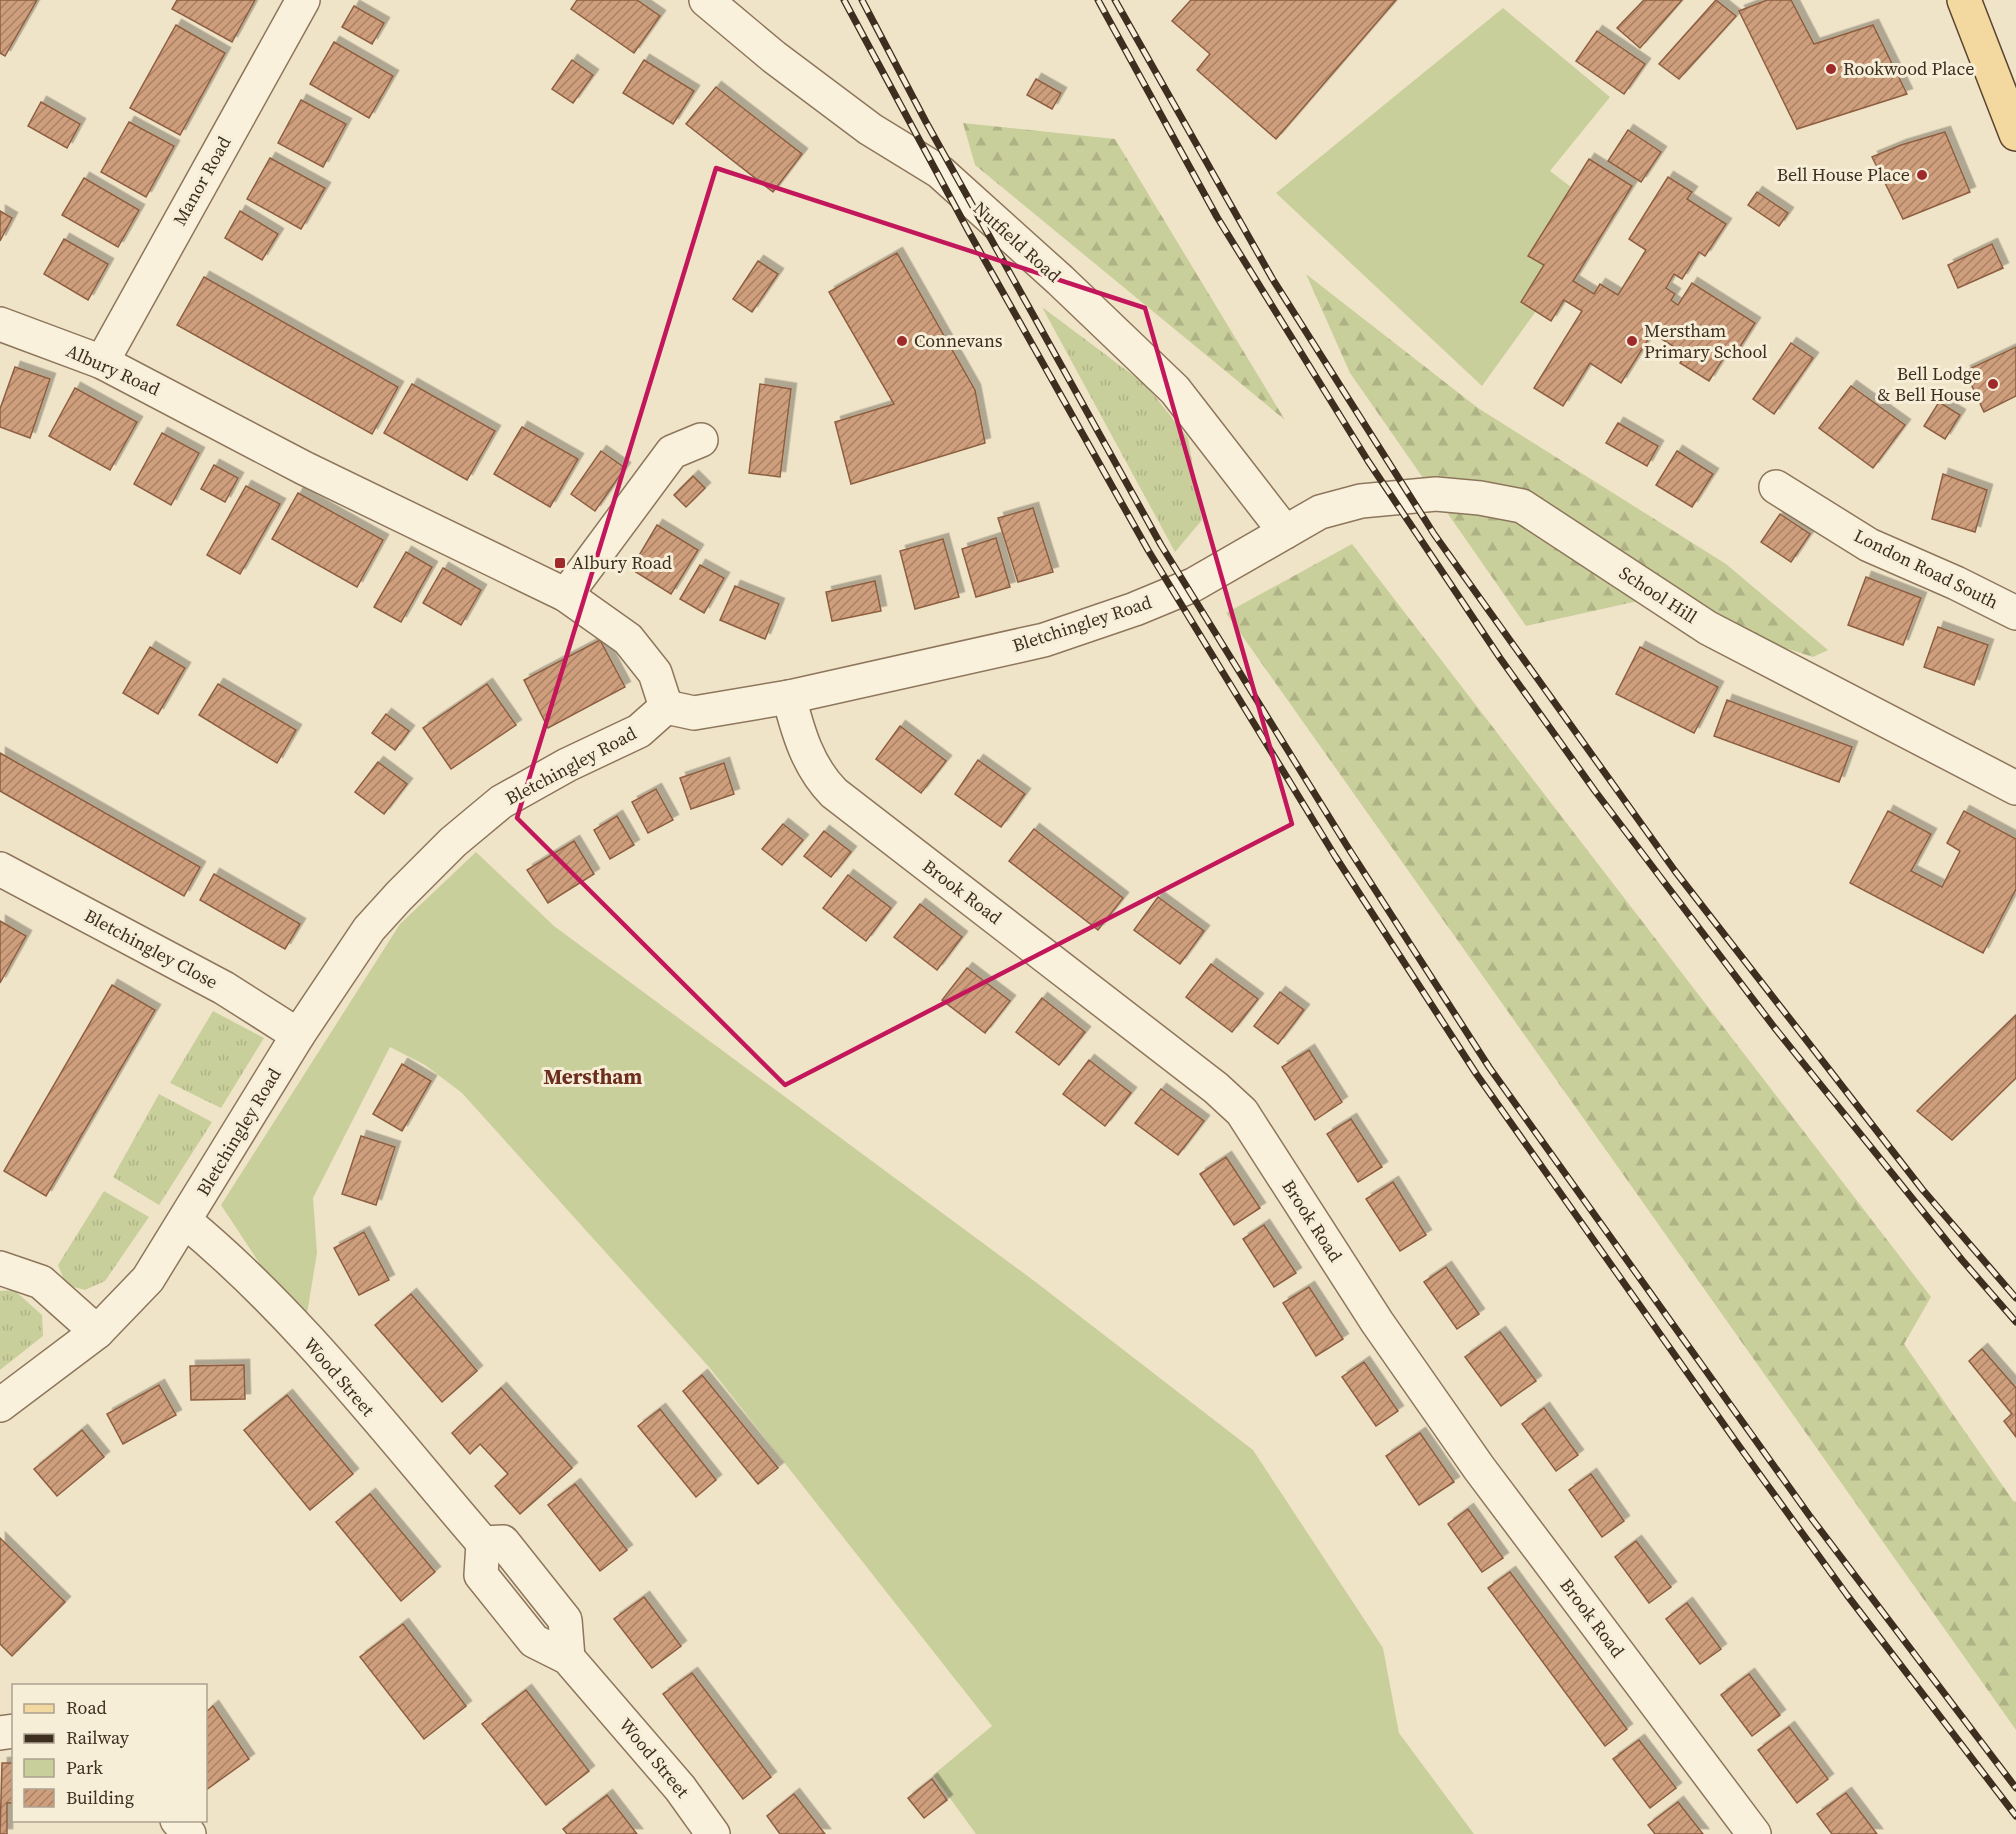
<svg xmlns="http://www.w3.org/2000/svg" width="2016" height="1834" viewBox="0 0 2016 1834" font-family="'Source Serif 4',serif">
<style>
.grass{fill:url(#grass-tufts)}
.forest{fill:url(#forest-firs)}
.green{fill:#c9cf9b}
.building{fill:url(#building-hatch);stroke:#8d5f41;stroke-width:1.5;filter:url(#shadow)}
.lines{fill:none;stroke-linecap:round;stroke-linejoin:round}
.minor-casing{stroke:#8d765c;stroke-width:36}
.tertiary-casing{stroke:#8d765c;stroke-width:36}
.primary-casing{stroke:#5b4430;stroke-width:36}
.minor{stroke:#faf1dc;stroke-width:33}
.tertiary{stroke:#faf1dc;stroke-width:33}
.primary{stroke:#f3d9a0;stroke-width:33}
.rail-casing{stroke:#3d2e20;stroke-width:7}
.rail{stroke:#f7eed8;stroke-width:4.5;stroke-dasharray:14;stroke-linecap:butt}
.marked{fill:none;stroke:#c2185b;stroke-width:4.5;stroke-linejoin:round}
.poi-dot{fill:#9e2a2b;stroke:#f7eed8;stroke-width:2}
.labels{text-anchor:middle;stroke-width:6;stroke-linejoin:round;paint-order:stroke}
.poi-label{font-size:18px;fill:#3d2e20;stroke:#f7eed8;text-anchor:start}
.street-label{font-size:18px;fill:#3d2e20;stroke:#f7eed8}
.quarter-label{font-size:21px;font-weight:bold;fill:#6b2e1e;stroke:#f7eed8}
</style>
<defs>
<pattern id="grass-tufts" width="24" height="20" patternUnits="userSpaceOnUse" patternTransform="scale(1.5)"><rect width="24" height="20" fill="#c9cf9b"/><path d="M3 7l-1-3M5 7V3M7 7l1-3M15 17l-1-3M17 17v-4M19 17l1-3" fill="none" stroke="#aeb285"/></pattern>
<pattern id="forest-firs" width="22" height="20" patternUnits="userSpaceOnUse" patternTransform="scale(1.5)"><rect width="22" height="20" fill="#c9cf9b"/><path d="M5 1l3.5 6h-7zM16 11l3.5 6h-7z" fill="#aeb285"/></pattern>
<pattern id="building-hatch" width="6" height="6" patternUnits="userSpaceOnUse" patternTransform="scale(1.5)"><rect width="6" height="6" fill="#cf9f7d"/><path d="M-1 1l2-2M0 6l6-6M5 7l2-2" fill="none" stroke="#a98266"/></pattern>
<filter id="shadow"><feDropShadow dx="5.5" dy="-5.5" stdDeviation="0" flood-color="#0004"/></filter>
</defs>
<rect width="100%" height="100%" fill="#f0e4c8"/>
<g class="grass">
<polygon points="1042,307 1146,385 1188,438 1202,520 1175,552"/>
<polygon points="213,1011 264,1038 221,1108 170,1083"/>
<polygon points="159,1094 212,1122 159,1205 113,1177"/>
<polygon points="104,1191 149,1217 105,1281 85,1290 66,1285 58,1265"/>
<polygon points="14,1290 42,1315 43,1336 0,1370 0,1291"/>
</g>
<g class="forest">
<polygon points="963,123 1115,139 1285,420 975,165"/>
<polygon points="1306,274 1478,408 1726,564 1828,650 1813,657 1638,601 1526,626 1350,373"/>
<polygon points="1352,544 1931,1297 1904,1344 2014,1502 2016,1501 2016,1730 1226,613"/>
</g>
<g class="green">
<polygon points="1503,8 1610,97 1550,171 1571,187 1528,255 1544,265 1521,301 1536,311 1482,386 1276,193"/>
<polygon points="476,852 554,926 1033,1280 1253,1450 1383,1648 1399,1733 1474,1834 976,1834 933,1775 992,1726 709,1367 462,1093 425,1065 390,1047 313,1198 317,1253 306,1320 264,1270 221,1205 400,924"/>
</g>
<g class="building">
<polygon points="0,0 37,0 5,56 0,53"/>
<polygon points="177,0 255,0 232,42 172,9"/>
<polygon points="577,0 637,0 660,16 634,53 571,9"/>
<polygon points="1191,0 1396,0 1276,139 1197,70 1210,54 1172,21"/>
<polygon points="1644,0 1682,0 1640,48 1617,28"/>
<polygon points="1716,0 1736,16 1679,79 1659,64"/>
<polygon points="1767,0 1791,0 1814,44 1873,25 1907,94 1797,129 1739,11"/>
<polygon points="354,6 384,23 372,44 342,27"/>
<polygon points="176,25 225,53 180,135 130,108"/>
<polygon points="1597,31 1645,64 1624,94 1576,61"/>
<polygon points="334,42 393,76 369,118 310,84"/>
<polygon points="572,60 593,75 573,103 552,89"/>
<polygon points="644,60 694,91 673,124 623,93"/>
<polygon points="1036,79 1061,93 1052,109 1027,95"/>
<polygon points="716,87 802,154 773,192 686,124"/>
<polygon points="301,100 346,124 323,167 278,143"/>
<polygon points="41,102 80,124 67,148 28,126"/>
<polygon points="129,122 174,146 146,197 101,172"/>
<polygon points="1628,130 1661,152 1641,182 1608,161"/>
<polygon points="1945,132 1970,192 1903,219 1872,157 1901,145"/>
<polygon points="270,158 325,188 301,229 247,199"/>
<polygon points="1589,159 1632,186 1573,281 1594,294 1600,284 1618,295 1646,250 1629,239 1668,177 1692,192 1687,199 1726,224 1705,256 1699,252 1682,279 1674,274 1666,288 1675,294 1671,300 1678,305 1692,283 1755,323 1736,353 1729,349 1709,381 1680,363 1686,354 1652,333 1621,383 1590,363 1563,406 1534,388 1582,311 1564,300 1551,321 1521,302 1544,265 1528,256"/>
<polygon points="84,178 139,210 118,247 62,215"/>
<polygon points="1757,192 1788,213 1779,226 1748,205"/>
<polygon points="0,211 12,218 0,241"/>
<polygon points="240,211 278,234 262,260 225,238"/>
<polygon points="64,239 108,264 88,300 44,274"/>
<polygon points="1992,244 2003,268 1958,288 1948,265"/>
<polygon points="897,253 975,390 985,443 851,484 835,422 894,404 829,292"/>
<polygon points="758,261 778,274 752,312 733,299"/>
<polygon points="204,277 398,387 372,434 177,325"/>
<polygon points="1791,343 1813,358 1774,414 1753,399"/>
<polygon points="2016,347 2016,396 1984,412 1965,371"/>
<polygon points="15,367 50,379 30,438 0,427 0,409"/>
<polygon points="412,384 495,431 467,480 384,433"/>
<polygon points="760,384 791,389 780,477 749,473"/>
<polygon points="1851,386 1905,425 1873,468 1819,428"/>
<polygon points="75,388 137,422 110,470 49,436"/>
<polygon points="1939,402 1960,415 1945,439 1924,426"/>
<polygon points="1618,423 1658,446 1647,466 1606,443"/>
<polygon points="522,427 578,459 550,507 494,474"/>
<polygon points="162,433 199,453 171,505 134,484"/>
<polygon points="601,451 625,468 595,511 571,494"/>
<polygon points="1677,451 1713,474 1692,507 1656,485"/>
<polygon points="214,465 238,478 225,502 201,489"/>
<polygon points="1943,474 1987,490 1975,532 1932,519"/>
<polygon points="693,476 705,488 686,507 674,495"/>
<polygon points="246,486 280,504 240,574 207,555"/>
<polygon points="298,493 383,540 357,587 272,539"/>
<polygon points="1033,508 1053,572 1018,582 998,518"/>
<polygon points="1780,514 1810,534 1791,562 1761,542"/>
<polygon points="657,525 698,550 671,594 631,569"/>
<polygon points="996,538 1010,587 976,597 962,549"/>
<polygon points="943,539 959,597 915,609 900,551"/>
<polygon points="406,552 432,567 401,622 374,607"/>
<polygon points="700,565 724,578 704,613 680,599"/>
<polygon points="443,568 481,590 461,625 423,603"/>
<polygon points="1866,577 1921,598 1903,645 1848,625"/>
<polygon points="875,581 881,611 832,621 826,592"/>
<polygon points="735,586 779,604 765,639 720,620"/>
<polygon points="1938,627 1988,645 1974,685 1924,667"/>
<polygon points="600,640 625,687 548,728 524,680"/>
<polygon points="150,647 185,668 158,714 123,693"/>
<polygon points="1640,647 1718,687 1694,733 1616,694"/>
<polygon points="218,684 296,730 277,763 199,715"/>
<polygon points="487,684 516,725 451,769 423,728"/>
<polygon points="1727,700 1852,747 1839,782 1714,736"/>
<polygon points="386,714 409,731 395,750 372,733"/>
<polygon points="900,726 946,761 921,793 876,759"/>
<polygon points="0,753 200,867 184,896 0,791"/>
<polygon points="978,760 1025,794 1001,827 955,794"/>
<polygon points="378,762 407,784 384,814 355,792"/>
<polygon points="724,763 734,794 691,809 680,778"/>
<polygon points="656,789 673,820 648,833 632,802"/>
<polygon points="1888,811 1931,834 1911,871 1942,887 1960,851 1947,843 1964,811 2016,839 2016,889 1983,953 1850,883"/>
<polygon points="617,816 634,845 610,859 594,830"/>
<polygon points="783,824 803,840 782,865 762,849"/>
<polygon points="1034,829 1123,898 1098,930 1009,861"/>
<polygon points="824,831 851,852 831,877 804,856"/>
<polygon points="574,841 594,874 548,903 527,870"/>
<polygon points="214,874 300,924 285,949 200,900"/>
<polygon points="848,875 891,908 866,941 823,908"/>
<polygon points="1158,897 1204,931 1180,964 1134,930"/>
<polygon points="920,904 962,937 937,970 894,937"/>
<polygon points="0,921 26,936 0,983"/>
<polygon points="1211,964 1258,999 1232,1032 1186,997"/>
<polygon points="967,968 1010,1001 985,1033 942,1000"/>
<polygon points="112,985 155,1010 46,1196 4,1171"/>
<polygon points="1280,992 1304,1010 1278,1044 1254,1026"/>
<polygon points="1042,998 1085,1032 1059,1065 1016,1032"/>
<polygon points="2016,1015 2016,1078 1952,1140 1917,1111"/>
<polygon points="1309,1050 1342,1102 1315,1120 1282,1067"/>
<polygon points="1089,1060 1131,1093 1105,1126 1063,1094"/>
<polygon points="402,1064 431,1081 402,1131 373,1114"/>
<polygon points="1161,1089 1204,1121 1178,1155 1135,1123"/>
<polygon points="1351,1119 1382,1167 1358,1182 1327,1134"/>
<polygon points="361,1136 395,1147 376,1205 342,1194"/>
<polygon points="1226,1157 1260,1208 1234,1225 1200,1174"/>
<polygon points="1393,1182 1426,1235 1400,1251 1366,1199"/>
<polygon points="1264,1225 1296,1273 1274,1287 1243,1239"/>
<polygon points="364,1232 389,1280 359,1295 334,1248"/>
<polygon points="1446,1267 1479,1314 1457,1329 1424,1282"/>
<polygon points="1309,1287 1343,1339 1316,1356 1283,1303"/>
<polygon points="411,1294 477,1371 442,1402 375,1325"/>
<polygon points="1500,1332 1536,1381 1501,1406 1465,1357"/>
<polygon points="1982,1349 2016,1388 2016,1437 2004,1421 2012,1414 1969,1361"/>
<polygon points="1364,1362 1398,1411 1376,1426 1342,1377"/>
<polygon points="244,1365 245,1399 191,1400 190,1366"/>
<polygon points="702,1375 778,1468 758,1484 683,1391"/>
<polygon points="159,1385 176,1415 123,1444 107,1414"/>
<polygon points="501,1388 572,1468 520,1514 495,1486 508,1474 480,1444 470,1454 452,1433"/>
<polygon points="287,1395 353,1474 310,1510 244,1430"/>
<polygon points="1544,1408 1578,1455 1556,1471 1522,1424"/>
<polygon points="660,1409 716,1480 696,1497 638,1426"/>
<polygon points="82,1430 104,1457 57,1496 34,1469"/>
<polygon points="1420,1433 1454,1482 1419,1505 1386,1456"/>
<polygon points="1591,1474 1624,1521 1602,1537 1569,1490"/>
<polygon points="575,1484 627,1550 600,1571 548,1505"/>
<polygon points="370,1494 435,1572 401,1601 336,1522"/>
<polygon points="1468,1509 1503,1558 1482,1572 1448,1524"/>
<polygon points="0,1538 65,1602 12,1656 0,1644"/>
<polygon points="1636,1541 1671,1587 1649,1603 1615,1557"/>
<polygon points="1510,1572 1627,1729 1605,1746 1488,1588"/>
<polygon points="644,1597 681,1646 652,1668 614,1619"/>
<polygon points="1687,1603 1721,1649 1700,1664 1666,1619"/>
<polygon points="403,1624 466,1706 424,1739 360,1657"/>
<polygon points="692,1673 771,1777 743,1799 663,1694"/>
<polygon points="1749,1674 1780,1715 1752,1736 1721,1695"/>
<polygon points="526,1690 589,1771 546,1805 482,1724"/>
<polygon points="213,1706 249,1759 206,1790 206,1712"/>
<polygon points="1789,1727 1828,1779 1797,1803 1758,1750"/>
<polygon points="1639,1740 1676,1788 1650,1808 1613,1759"/>
<polygon points="2,1763 14,1763 14,1803 7,1803 7,1834 0,1834"/>
<polygon points="932,1779 947,1800 924,1818 908,1798"/>
<polygon points="1846,1793 1877,1834 1832,1834 1817,1814"/>
<polygon points="794,1794 825,1834 780,1834 767,1816"/>
<polygon points="607,1795 637,1834 567,1834 563,1829"/>
<polygon points="1678,1802 1703,1834 1655,1834 1648,1825"/>
</g>
<g class="lines">
<defs>
<g id="minor">
<polyline points="0,324 102,362 304,468 566,595 628,639 655,673 666,707"/>
<polyline points="102,362 303,0"/>
<polyline points="1776,487 1869,545 1956,583 2016,613"/>
<polyline points="566,595 672,452 701,440"/>
<path d="M789,697C798,732 808,767 834,793L1216,1088L1242,1112L1377,1322L1479,1468L1754,1834"/>
<polyline points="0,869 224,988 298,1035"/>
<path d="M185,1221C298,1314 388,1433 483,1543L481,1575L534,1641L568,1658L680,1788L713,1834"/>
<polyline points="0,1268 41,1282 97,1332"/>
<polyline points="483,1543 503,1542 565,1620 568,1658"/>
<polyline points="0,1733 14,1731"/>
<polyline points="177,1820 189,1834"/>
</g>
<g id="tertiary">
<polyline points="706,0 774,57 870,129 940,172 1060,280 1175,390 1285,532"/>
<polyline points="0,1405 97,1332 148,1279 298,1035 369,929 399,896 453,842 501,802 567,765 639,731 666,707 694,713 789,697 1044,640 1135,609 1193,585 1320,512 1361,501 1436,494 1480,498 1522,506 1708,628 2016,788"/>
</g>
<polyline id="primary" points="1964,0 2016,134"/>
</defs>
<use href="#minor" class="minor-casing"/>
<use href="#tertiary" class="tertiary-casing"/>
<use href="#primary" class="primary-casing"/>
<use href="#minor" class="minor"/>
<use href="#tertiary" class="tertiary"/>
<use href="#primary" class="primary"/>
<defs>
<g id="rail">
<polyline points="844,0 970,234 1148,550 1335,856 1477,1075 1739,1446 1847,1595 2016,1816"/>
<polyline points="862,0 926,122 1161,545 1347,846 1489,1067 1809,1515 2016,1788"/>
<polyline points="1098,0 1217,217 1368,461 1500,658 1595,791 1774,1027 1962,1260 2016,1322"/>
<polyline points="1115,0 1272,278 1434,534 1675,871 1922,1189 2016,1298"/>
</g>
</defs>
<use href="#rail" class="rail-casing"/>
<use href="#rail" class="rail"/>
</g>
<path class="marked" d="M716,168L1145,308L1292,824L785,1085L517,818Z"/>
<g class="poi-dot">
<circle cx="1831" cy="69" r="6"/>
<circle cx="1922" cy="175" r="6"/>
<circle cx="902" cy="341" r="6"/>
<circle cx="1632" cy="341" r="6"/>
<circle cx="1993" cy="384" r="6"/>
<rect x="554" y="557" width="12" height="12" rx="3"/>
</g>
<g class="labels">
<g class="poi-label">
<text x="1843" y="75">Rookwood Place</text>
<text x="1910" y="181" text-anchor="end">Bell House Place</text>
<text x="1644" y="337">Merstham<tspan x="1644" dy="21">Primary School</tspan></text>
<text x="914" y="347">Connevans</text>
<text x="1981" y="380" text-anchor="end">Bell Lodge<tspan x="1981" dy="21">&amp; Bell House</tspan></text>
<text x="572" y="569">Albury Road</text>
</g>
<g class="street-label">
<text transform="translate(202 181) rotate(-61)" y="6">Manor Road</text>
<text transform="translate(1017 242) rotate(42)" y="6">Nutfield Road</text>
<text transform="translate(113 370) rotate(24)" y="6">Albury Road</text>
<text transform="translate(1926 569) rotate(26)" y="6">London Road South</text>
<text transform="translate(1658 595) rotate(33)" y="6">School Hill</text>
<text transform="translate(1082 624) rotate(-18)" y="6">Bletchingley Road</text>
<text transform="translate(571 766) rotate(-28)" y="6">Bletchingley Road</text>
<text transform="translate(962 892) rotate(37)" y="6">Brook Road</text>
<text transform="translate(151 949) rotate(28)" y="6">Bletchingley Close</text>
<text transform="translate(239 1132) rotate(-59)" y="6">Bletchingley Road</text>
<text transform="translate(1312 1221) rotate(57)" y="6">Brook Road</text>
<text transform="translate(339 1377) rotate(49)" y="6">Wood Street</text>
<text transform="translate(1592 1618) rotate(53)" y="6">Brook Road</text>
<text transform="translate(654 1758) rotate(50)" y="6">Wood Street</text>
</g>
<g class="quarter-label">
<text x="593" y="1084">Merstham</text>
</g>
</g>
<rect x="12" y="1684" width="195" height="138" fill="#f7eed8" stroke="#ada18e" stroke-width="1.5"/>
<rect x="24" y="1704" width="30" height="9" fill="#f3d9a0" stroke="#ada18e" stroke-width="1.5"/>
<text x="66" y="1714" font-size="18" fill="#3d2e20">Road</text>
<rect x="24" y="1734" width="30" height="9" fill="#3d2e20" stroke="#ada18e" stroke-width="1.5"/>
<text x="66" y="1744" font-size="18" fill="#3d2e20">Railway</text>
<rect x="24" y="1759" width="30" height="18" fill="#c9cf9b" stroke="#ada18e" stroke-width="1.5"/>
<text x="66" y="1774" font-size="18" fill="#3d2e20">Park</text>
<rect x="24" y="1789" width="30" height="18" fill="url(#building-hatch)" stroke="#ada18e" stroke-width="1.5"/>
<text x="66" y="1804" font-size="18" fill="#3d2e20">Building</text>
</svg>
